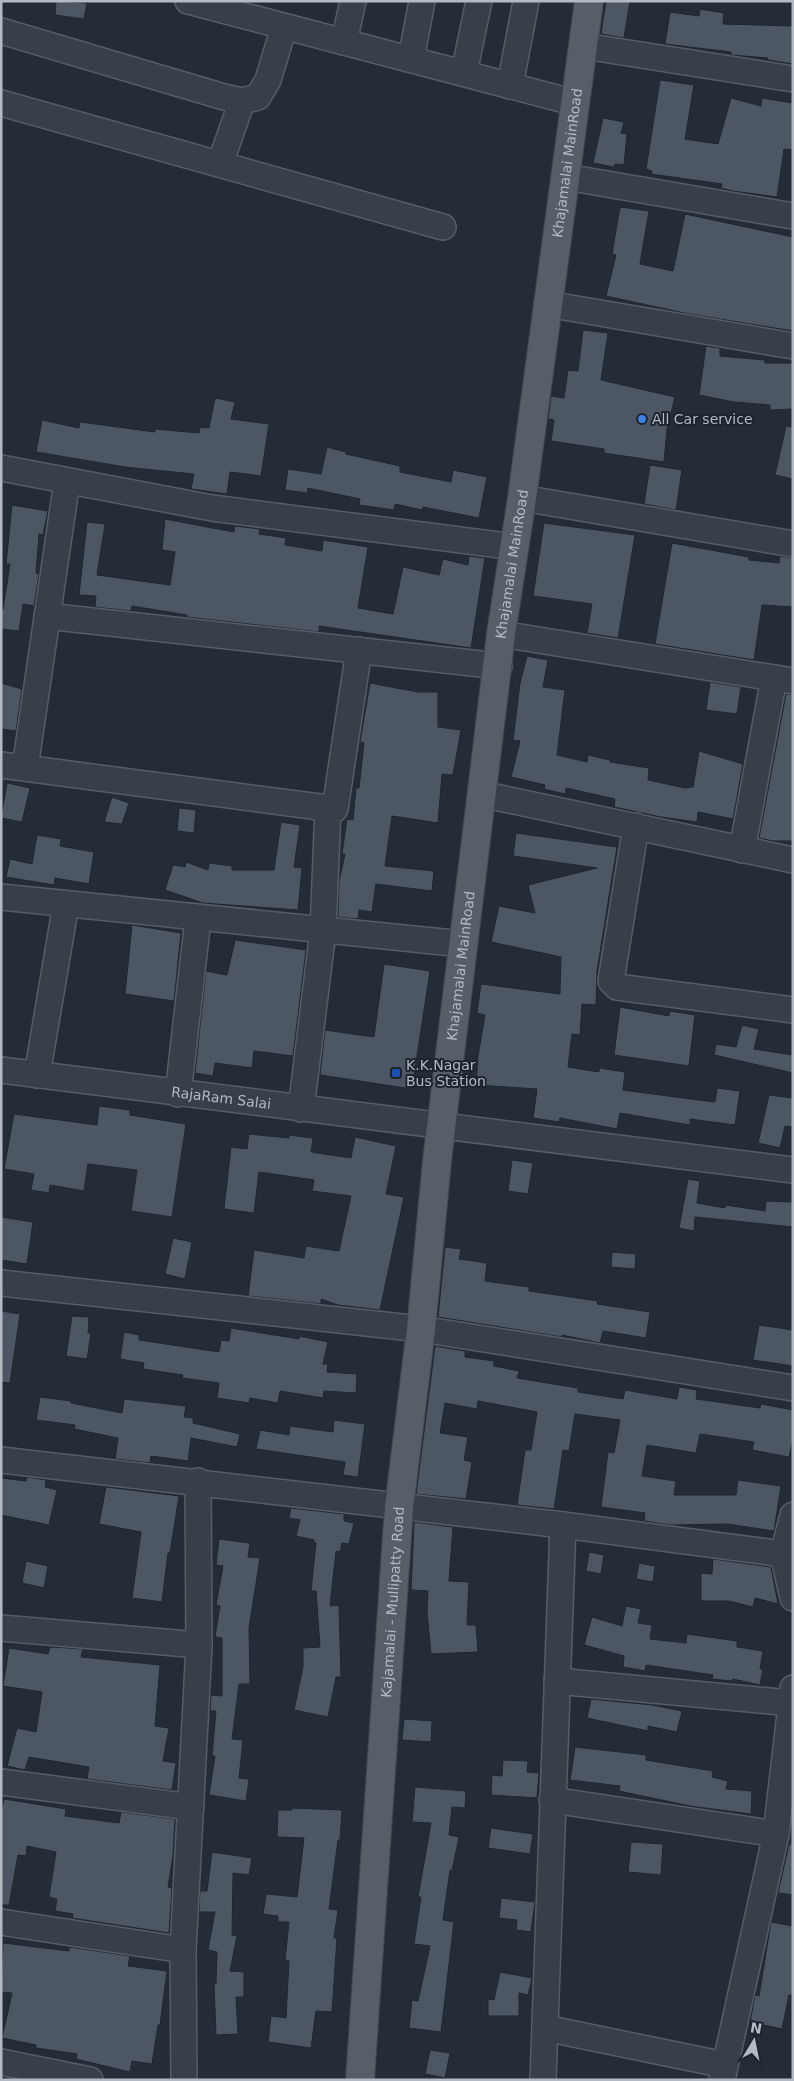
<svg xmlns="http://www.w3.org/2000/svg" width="794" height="2081" viewBox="0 0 794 2081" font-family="'DejaVu Sans',sans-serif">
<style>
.building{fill:#4d5763;stroke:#1f262f}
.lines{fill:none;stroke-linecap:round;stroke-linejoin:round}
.minor-casing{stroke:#565d66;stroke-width:28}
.major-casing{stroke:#414851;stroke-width:30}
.minor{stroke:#373f48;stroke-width:25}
.major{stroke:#565e68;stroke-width:28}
.shop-dot{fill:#3f7fe0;stroke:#1d242d;stroke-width:2}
.transit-dot{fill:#1a4fb4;stroke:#1d242d;stroke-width:2}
.labels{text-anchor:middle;stroke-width:4;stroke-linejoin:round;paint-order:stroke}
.street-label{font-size:14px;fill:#b3bac4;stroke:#1d242d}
.poi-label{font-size:14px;fill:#b3bac4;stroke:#1d242d;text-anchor:start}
</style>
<rect width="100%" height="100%" fill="#242d37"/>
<g class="building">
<polygon points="56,1 87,3 84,19 55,15"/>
<polygon points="606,1 630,1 624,38 601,34"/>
<polygon points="700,9 724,13 723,24 793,26 793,64 768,60 768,58 731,55 731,52 665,44 670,12 699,16"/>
<polygon points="660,80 694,85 685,139 718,144 731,98 761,106 762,98 793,103 793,150 784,149 777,197 733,191 721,188 722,184 651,174 652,171 646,169"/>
<polygon points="603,118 624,122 621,133 627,134 624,165 615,164 614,167 593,163"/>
<polygon points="620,207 649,211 640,264 673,271 685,214 793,237 793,331 689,314 606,296 616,255 612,254"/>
<polygon points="583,330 608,333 601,380 675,397 667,429 664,462 604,453 604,449 551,441 554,420 548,419 551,396 564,398 568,370 578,371"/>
<polygon points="706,346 720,348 720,356 765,360 765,363 793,363 793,409 770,410 770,405 734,402 699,395"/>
<polygon points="215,398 235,402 231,419 269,424 261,476 230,472 227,494 191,489 194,474 125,467 36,452 42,420 79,428 80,422 155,432 155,429 199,433 200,427 209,428"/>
<polygon points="786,426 793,427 793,479 775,475"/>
<polygon points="327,447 346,452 346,454 400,466 400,472 451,482 453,470 487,477 479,518 423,507 422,510 395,504 394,510 359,505 360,499 308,488 307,493 285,490 288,469 321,474"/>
<polygon points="650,465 682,470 676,510 644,504"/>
<polygon points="12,505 48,511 43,535 39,534 36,573 39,574 34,606 23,604 19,631 1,629 1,609 3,609 10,564 6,564"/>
<polygon points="165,519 234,532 235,526 260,529 259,534 286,538 285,545 322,551 323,540 368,547 358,608 393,614 403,567 439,575 443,559 468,565 469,556 485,558 471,648 319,626 319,632 187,617 187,615 132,606 131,611 95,607 96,596 79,595 87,522 105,524 97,575 170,585 175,552 162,550"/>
<polygon points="544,523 635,535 618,638 587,633 592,604 533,596"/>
<polygon points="672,543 749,557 749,560 779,563 780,556 793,558 793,607 762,605 754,660 655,644"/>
<polygon points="527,656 548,660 543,687 565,690 557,755 587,762 588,755 610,760 610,762 649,768 648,780 685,788 693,787 699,751 743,764 733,819 698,812 697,822 661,817 614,807 615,799 566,788 565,794 544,789 545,785 511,777 520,741 513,740 520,683"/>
<polygon points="710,682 741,687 737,714 706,710"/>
<polygon points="1,683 22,689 16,731 1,729"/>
<polygon points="370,683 418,692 438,692 438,727 461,730 453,775 442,774 438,823 392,816 385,866 434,871 432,891 376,884 372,912 359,910 358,919 338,917 339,882 345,854 342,854 347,819 353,820 356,788 359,788 364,743 360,742"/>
<polygon points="786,694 793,695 793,841 773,841 759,838"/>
<polygon points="7,783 30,788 22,822 1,818"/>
<polygon points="112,797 129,803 122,824 104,822"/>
<polygon points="179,808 196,810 194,833 177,831"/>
<polygon points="281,822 300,825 294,867 302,868 298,910 203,903 165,890 173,865 185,867 186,862 208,870 209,863 232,866 232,870 274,870"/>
<polygon points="516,833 617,847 597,971 596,1005 582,1004 580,1035 572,1034 568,1067 599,1072 599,1068 625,1072 623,1090 675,1097 715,1102 717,1088 740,1091 735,1125 690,1119 690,1125 620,1113 617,1129 560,1118 559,1122 533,1118 537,1089 476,1085 478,1056 485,1015 477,1013 481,984 560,994 561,957 491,942 499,906 535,913 528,885 597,868 513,856"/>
<polygon points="37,835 61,839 60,846 94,852 89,884 55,878 54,885 6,877 10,859 32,864"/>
<polygon points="132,925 181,933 174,1001 125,994"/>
<polygon points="235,940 306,950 293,1056 254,1051 252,1068 215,1063 213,1076 195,1073 206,971 227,975"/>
<polygon points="384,964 430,971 412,1089 320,1075 325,1030 374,1037"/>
<polygon points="620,1007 669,1016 670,1011 695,1015 689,1066 614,1055"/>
<polygon points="742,1025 759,1029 754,1049 793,1055 793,1073 714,1055 716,1044 736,1047"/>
<polygon points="769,1095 793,1098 793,1127 785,1126 780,1148 758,1143"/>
<polygon points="99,1106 130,1110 130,1115 186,1124 172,1217 131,1211 137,1170 88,1164 84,1191 50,1185 49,1193 31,1190 34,1174 4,1169 14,1114 97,1125"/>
<polygon points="249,1134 289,1138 289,1135 313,1138 311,1152 351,1158 355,1137 396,1146 386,1194 404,1197 380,1310 338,1305 321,1299 321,1304 248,1296 254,1250 304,1258 306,1246 339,1251 351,1196 312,1191 314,1180 259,1172 254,1213 224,1209 231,1147 247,1149"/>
<polygon points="512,1160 533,1163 528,1194 508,1191"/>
<polygon points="688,1179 700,1181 697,1203 725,1208 726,1205 765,1211 766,1201 793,1202 793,1227 695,1217 694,1231 679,1228"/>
<polygon points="1,1217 33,1222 27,1264 1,1260"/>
<polygon points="173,1238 192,1242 185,1279 165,1274"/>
<polygon points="445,1247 461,1249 459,1259 487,1263 485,1281 529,1287 529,1291 598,1301 597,1304 650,1312 646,1338 603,1331 600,1343 562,1335 562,1337 438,1317"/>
<polygon points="612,1252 636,1254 635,1269 611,1267"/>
<polygon points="1,1311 20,1314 10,1383 1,1382"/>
<polygon points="72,1316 89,1317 88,1333 91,1333 87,1359 66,1356"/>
<polygon points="759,1325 793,1330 793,1366 753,1360"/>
<polygon points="231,1328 299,1339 299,1336 328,1342 323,1364 328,1364 327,1372 357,1374 356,1393 324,1391 323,1398 280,1391 278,1403 250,1398 249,1403 217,1398 219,1383 182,1378 183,1375 143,1369 144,1363 120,1359 124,1332 139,1335 139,1340 219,1352 221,1340 229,1341"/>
<polygon points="435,1346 465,1351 465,1357 494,1361 494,1366 519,1371 517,1378 578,1388 578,1392 623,1399 625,1390 677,1399 679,1387 697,1390 696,1399 760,1408 761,1404 793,1410 793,1439 789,1457 752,1450 754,1442 700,1434 696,1453 647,1445 642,1476 676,1481 674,1495 736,1495 738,1480 781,1486 774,1531 727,1524 670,1525 644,1521 645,1513 601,1507 608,1452 614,1453 620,1420 575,1414 569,1451 563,1450 554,1509 517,1505 525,1450 531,1450 537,1412 478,1401 477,1409 445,1403 440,1433 468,1437 464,1460 472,1462 466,1499 416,1494"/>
<polygon points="40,1397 71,1401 71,1403 122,1413 124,1399 186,1406 184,1417 193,1418 193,1423 240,1434 237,1447 191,1438 188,1461 151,1456 150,1463 115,1459 118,1438 74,1429 75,1425 36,1420"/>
<polygon points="334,1420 365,1424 358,1477 343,1475 345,1462 256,1449 260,1430 289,1435 290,1426 333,1432"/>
<polygon points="27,1477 46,1480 45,1487 57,1490 49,1525 1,1515 1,1478 26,1481"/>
<polygon points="106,1487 179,1496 170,1553 168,1553 162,1602 132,1598 141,1532 99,1524"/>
<polygon points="291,1508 344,1514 344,1521 354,1523 349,1544 342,1543 340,1552 336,1551 330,1606 339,1605 341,1677 336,1677 328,1717 294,1710 303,1667 303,1648 320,1647 316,1591 311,1591 316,1543 314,1543 314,1540 296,1536 300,1520 289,1518"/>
<polygon points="414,1522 453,1527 449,1581 469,1582 467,1625 476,1625 478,1652 431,1654 427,1612 428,1591 411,1590"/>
<polygon points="219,1539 250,1543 248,1557 260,1558 249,1628 250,1684 239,1684 232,1739 243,1740 239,1778 249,1779 246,1801 209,1795 215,1756 212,1756 216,1711 210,1711 211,1695 222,1696 222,1638 215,1637 220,1606 216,1605 223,1566 216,1565"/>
<polygon points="589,1552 604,1555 601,1574 586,1571"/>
<polygon points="713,1559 771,1567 778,1604 755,1598 753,1607 729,1601 701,1601 701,1573 712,1574"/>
<polygon points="26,1561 48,1566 44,1588 22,1583"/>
<polygon points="639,1563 655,1566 653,1582 636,1579"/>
<polygon points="626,1606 641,1609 638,1623 652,1625 650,1639 686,1643 687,1634 737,1641 737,1647 763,1651 760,1669 763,1669 760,1685 733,1679 732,1681 712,1679 713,1675 646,1665 645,1671 623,1667 624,1656 584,1645 592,1617 622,1626"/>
<polygon points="50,1647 83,1649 81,1657 160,1665 155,1726 169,1728 163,1761 176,1763 172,1790 87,1779 89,1767 29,1757 25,1770 7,1766 17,1728 36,1732 42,1692 3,1686 9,1648 48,1654"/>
<polygon points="591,1699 652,1705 682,1711 677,1732 648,1726 648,1731 587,1718"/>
<polygon points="404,1719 432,1721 431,1742 402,1740"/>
<polygon points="575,1747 646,1755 646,1760 713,1771 712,1777 728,1781 726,1789 752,1791 751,1814 690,1806 619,1791 620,1786 570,1780"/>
<polygon points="503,1760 528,1761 527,1772 539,1773 537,1798 491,1795 492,1775 502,1776"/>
<polygon points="415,1787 466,1791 465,1808 452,1807 449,1835 459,1837 452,1871 450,1870 443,1920 454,1922 441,2032 409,2028 412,2000 418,2001 430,1946 414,1944 421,1897 418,1897 431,1823 412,1822"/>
<polygon points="4,1799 66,1809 65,1816 119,1823 121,1812 175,1819 173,1856 168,1887 172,1888 169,1933 72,1918 73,1914 55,1911 57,1899 49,1897 56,1852 27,1846 26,1856 18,1855 9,1905 1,1905 1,1812"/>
<polygon points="292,1808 342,1810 340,1840 338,1840 329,1909 338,1910 334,1938 337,1938 332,2012 316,2011 311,2048 268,2042 271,2016 286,2018 289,1961 285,1960 289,1922 278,1922 278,1916 263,1914 266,1894 297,1897 304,1838 277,1837 278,1810 292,1810"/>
<polygon points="491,1828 533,1834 530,1854 488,1848"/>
<polygon points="631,1842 663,1844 661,1875 628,1872"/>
<polygon points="789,1844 793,1844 793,1895 778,1893"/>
<polygon points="212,1852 252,1858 249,1875 233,1873 232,1935 237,1936 230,1971 244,1972 244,1997 236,1997 238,2034 216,2035 214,1984 216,1984 217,1952 208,1950 215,1912 199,1912 200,1891 207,1891"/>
<polygon points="501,1898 535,1902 531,1932 516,1930 517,1920 499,1918"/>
<polygon points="771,1922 793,1926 793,1995 789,1995 782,2029 750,2022 755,1995 759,1996"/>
<polygon points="3,1943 69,1951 69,1947 130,1956 128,1966 167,1971 160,2025 158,2025 152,2064 132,2061 130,2072 76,2059 77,2054 36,2048 36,2045 2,2038 12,1993 1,1992"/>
<polygon points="500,1972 532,1978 528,1995 519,1993 519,2016 488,2016 488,1999 494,2000"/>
<polygon points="430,2050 450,2053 445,2078 425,2074"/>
</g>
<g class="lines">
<defs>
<g id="minor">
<polyline points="188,1 576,103"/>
<polyline points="1,31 224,97 242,101 258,97 268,80 284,27"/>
<polyline points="344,42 353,1"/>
<polyline points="584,46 793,79"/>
<polyline points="411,59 422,1"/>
<polyline points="464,73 479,1"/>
<polyline points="510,86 526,1"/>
<polyline points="1,103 443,227"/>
<polyline points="220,164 242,101"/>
<polyline points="566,177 793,216"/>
<polyline points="547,304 793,346"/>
<polyline points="1,468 212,508 515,547"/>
<polyline points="522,498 793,544"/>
<polyline points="47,616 499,666"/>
<polyline points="501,634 793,681"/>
<polyline points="1,765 335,809 359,650"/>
<polyline points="25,768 67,481"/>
<polyline points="481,794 793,860"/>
<polyline points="636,826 611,981 617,987 793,1010"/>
<polyline points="742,850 774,678"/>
<polyline points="1,897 463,944"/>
<path id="s1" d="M1,1070L793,1170"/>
<polyline points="37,1075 66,904"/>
<polyline points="178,1094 198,919"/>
<polyline points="301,1109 323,931 328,808"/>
<polyline points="1,1283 421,1329 793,1388"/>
<polyline points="1,1460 563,1525 783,1554 793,1515"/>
<polyline points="783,1554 793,1598"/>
<polyline points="1,1628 199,1645"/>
<polyline points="557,1681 791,1703"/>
<polyline points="1,1782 191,1807"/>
<polyline points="552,1800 776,1834"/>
<polyline points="1,1922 183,1950"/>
<polyline points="545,2028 725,2065"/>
<polyline points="1,2062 90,2080"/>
<polyline points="184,2080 183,1950 199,1645 198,1481"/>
<polyline points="543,2080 563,1525"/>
<polyline points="722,2080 776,1834 793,1688"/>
</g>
<g id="major">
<path id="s2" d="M360,2080L399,1507L421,1329L437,1161L501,634L522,498L589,1"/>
</g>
</defs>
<use href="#minor" class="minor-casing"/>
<use href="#major" class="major-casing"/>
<use href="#minor" class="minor"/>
<use href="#major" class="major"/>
</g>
<circle class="shop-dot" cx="642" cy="419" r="5"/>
<rect class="transit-dot" x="391" y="1068" width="10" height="10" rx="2.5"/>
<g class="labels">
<g class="street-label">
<text dy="5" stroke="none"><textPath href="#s2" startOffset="1929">Khajamalai MainRoad</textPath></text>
<text dy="5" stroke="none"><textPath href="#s2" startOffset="1524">Khajamalai MainRoad</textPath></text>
<text dy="5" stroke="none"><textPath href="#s2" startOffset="1119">Khajamalai MainRoad</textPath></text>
<text dy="5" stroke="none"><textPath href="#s1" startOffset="222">RajaRam Salai</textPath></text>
<text dy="5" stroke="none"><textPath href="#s2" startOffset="479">Kajamalai - Mullipatty Road</textPath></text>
</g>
<g class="poi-label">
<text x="652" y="424">All Car service</text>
<text x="406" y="1070">K.K.Nagar<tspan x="406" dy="16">Bus Station</tspan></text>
</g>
</g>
<rect width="794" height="2081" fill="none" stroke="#b3bac4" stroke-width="5"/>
<g transform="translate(754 2041) rotate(10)" stroke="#1d242d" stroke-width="4" paint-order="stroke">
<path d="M0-4L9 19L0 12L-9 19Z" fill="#b3bac4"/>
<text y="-8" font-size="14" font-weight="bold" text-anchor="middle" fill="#b3bac4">N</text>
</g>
</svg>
